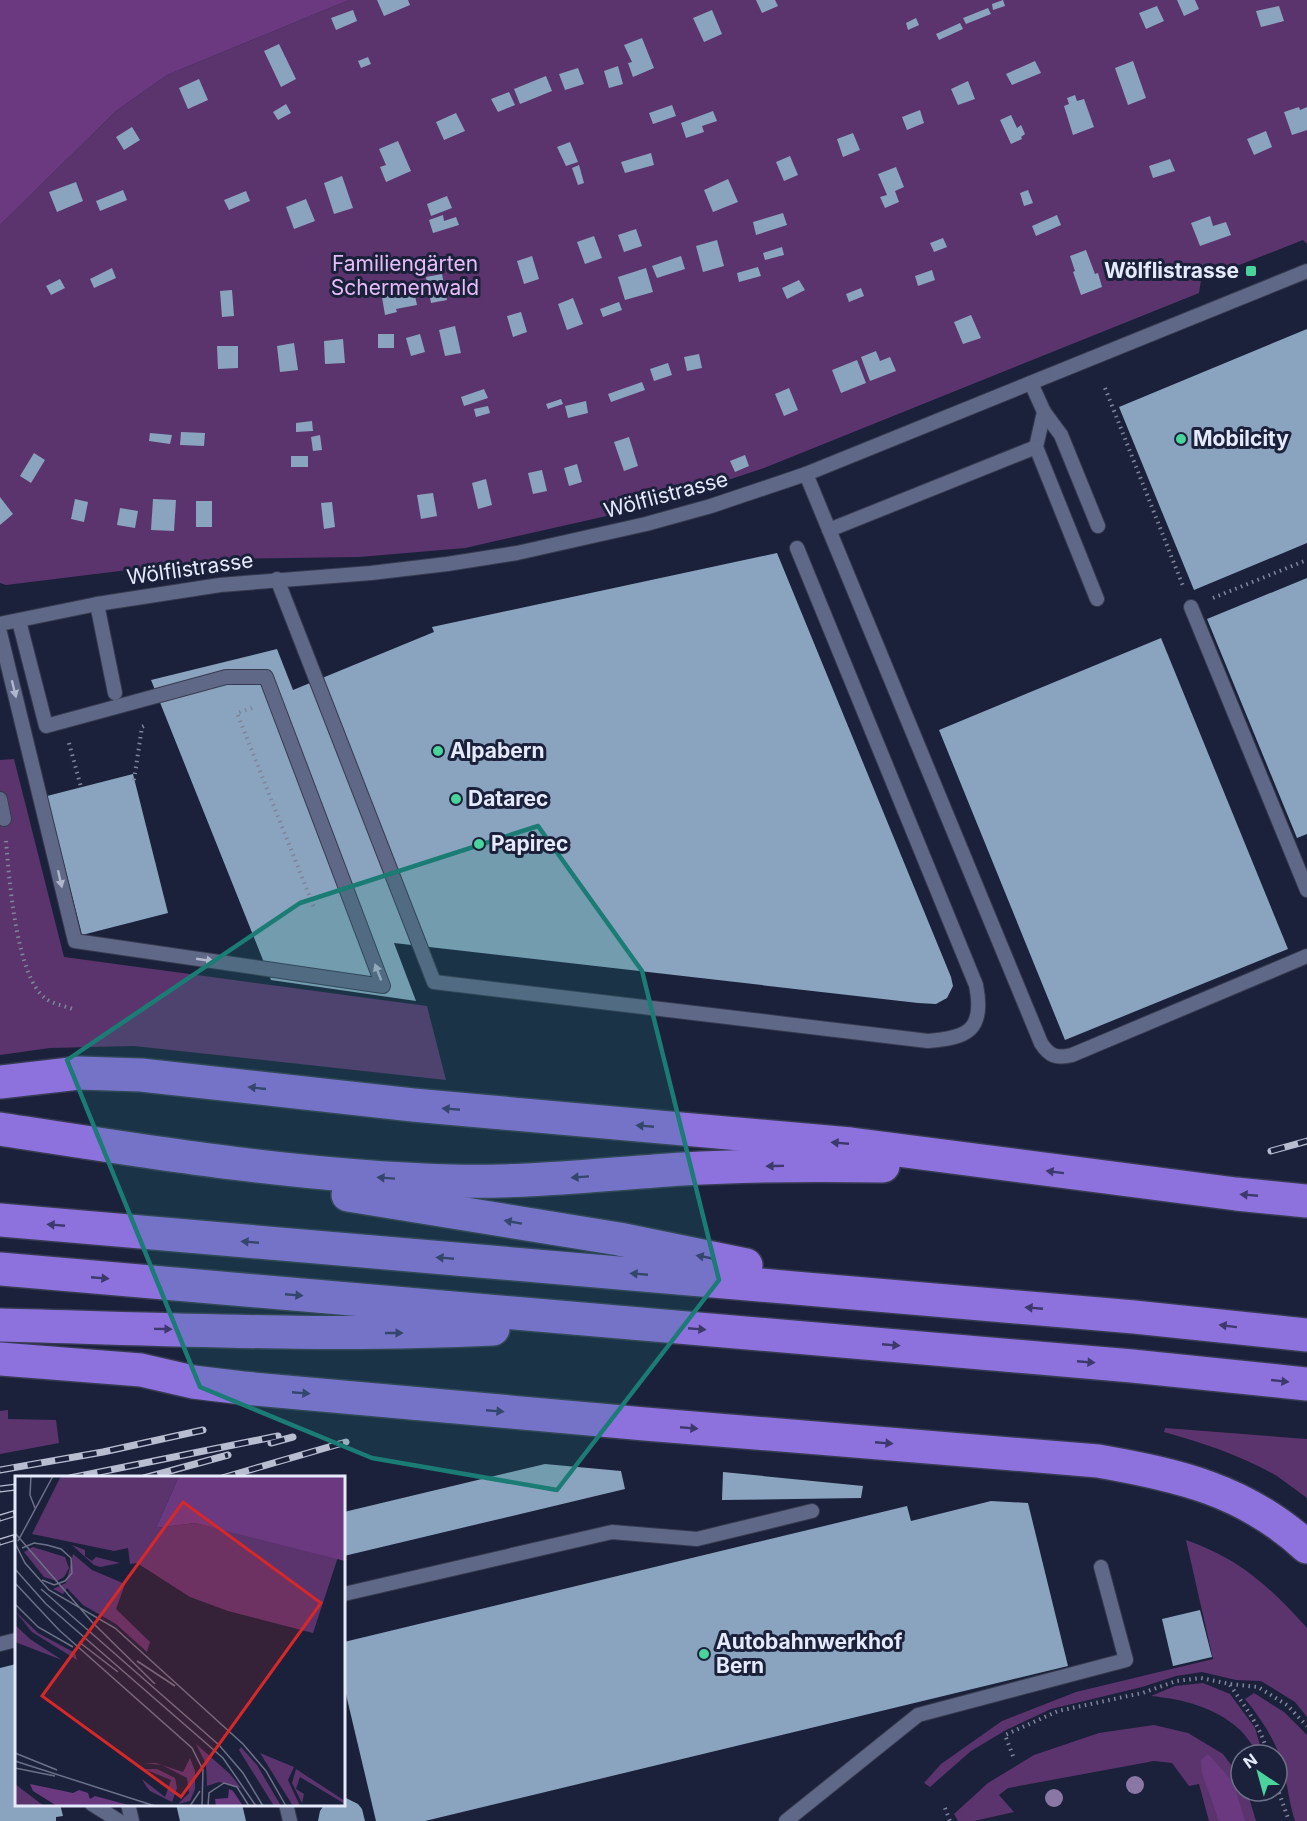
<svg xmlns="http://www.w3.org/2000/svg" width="1307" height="1821" viewBox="0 0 1307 1821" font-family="Inter,sans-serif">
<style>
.green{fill:#5c346d}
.forest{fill:#6b3980}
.building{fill:#8aa4bf}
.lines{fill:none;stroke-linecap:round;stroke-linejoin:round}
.service-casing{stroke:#373b51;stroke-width:16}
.motorway-casing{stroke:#373b51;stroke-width:36}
.path{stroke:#7f859b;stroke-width:4;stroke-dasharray:1.5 4.5;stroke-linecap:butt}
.service{stroke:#5f6886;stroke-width:14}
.motorway{stroke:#8d71dd;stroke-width:33}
.rail-casing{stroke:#b8bdd1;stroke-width:7}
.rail{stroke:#1b213b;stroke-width:4.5;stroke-dasharray:14;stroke-linecap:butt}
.tree{fill:#8b77a3}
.oneway{fill:#afb6cd}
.oneway2{fill:#3d396c}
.marked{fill:#1a7c75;fill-opacity:0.2;stroke:#1a7c75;stroke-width:4.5;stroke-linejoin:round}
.poi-dot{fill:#4ad49c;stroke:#1b213b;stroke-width:2}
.labels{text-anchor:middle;stroke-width:6;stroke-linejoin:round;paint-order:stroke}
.park-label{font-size:21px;fill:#e6bdf8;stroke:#1b213b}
.poi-label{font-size:21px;font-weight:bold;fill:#e5eafc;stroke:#1b213b;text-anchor:start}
.street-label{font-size:21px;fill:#e5eafc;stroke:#1b213b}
.inset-road{fill:none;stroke:#6c7188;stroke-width:1.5}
.view{fill:#d62828;fill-opacity:0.15;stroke:#d62828;stroke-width:3}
.inset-edge{fill:none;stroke:#e5eafc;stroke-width:3}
</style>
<rect width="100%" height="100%" fill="#1b213b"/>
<g class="green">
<polygon points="349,0 1307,0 1307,244 1303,240 1201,280 1199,293 764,468 671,499 611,515 465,548 359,557 217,559 6,585 0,583 0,225 116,111 167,75"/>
<polygon points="14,759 64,957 427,1006 446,1080 134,1046 50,1048 0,1055 0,760"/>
<polygon points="8,1410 8,1419 56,1420 59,1443 0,1454 0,1411"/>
<path d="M1165,1428L1307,1439V1498C1297,1491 1287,1483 1277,1476C1242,1456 1203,1443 1164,1432Z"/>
<path d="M1186,1540C1240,1559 1269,1586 1307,1628V1717L1295,1702L1261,1681L1236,1680L1202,1672L1176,1676L1142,1687L1051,1709L1006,1730L971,1751L930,1787L924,1783L941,1764L1002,1721L1076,1692L1213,1659Z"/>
<path d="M1203,1683L1230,1694L1255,1728L1263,1755H1259C1253,1747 1247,1736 1239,1729C1215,1707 1182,1699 1151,1696L1175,1686Z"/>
<path d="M1254,1693L1284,1712L1307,1735V1821H1295C1288,1800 1287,1777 1280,1756C1271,1734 1260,1717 1245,1699Z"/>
<polygon points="1154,1725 1188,1733 1223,1754 1241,1778 1241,1791 1247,1791 1256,1821 1209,1821 1199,1784 1189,1786 1172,1763 1154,1761 1008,1788 999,1795 1014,1812 974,1821 958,1821 954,1814 988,1783 1034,1755 1099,1733"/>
</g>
<g class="forest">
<polygon points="0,0 349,0 167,75 116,111 0,225"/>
<polygon points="1208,1754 1233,1782 1245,1821 1219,1821 1202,1773 1201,1760"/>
</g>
<g class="building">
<polygon points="377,0 408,0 410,5 384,16"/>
<polygon points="756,0 775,0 778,6 762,13"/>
<polygon points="1003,0 1005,6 993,10 992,4"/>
<polygon points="1177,0 1195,0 1199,9 1184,16"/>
<polygon points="1157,6 1164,21 1146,29 1139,13"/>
<polygon points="1279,6 1284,21 1261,27 1256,11"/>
<polygon points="988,8 991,14 966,24 963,18"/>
<polygon points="353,10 357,21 336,30 331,18"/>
<polygon points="712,10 722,34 704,42 693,18"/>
<polygon points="916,18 919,25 908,30 906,23"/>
<polygon points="960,23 963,29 939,40 936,34"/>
<polygon points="642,38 654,68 633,77 628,63 632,62 624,45"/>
<polygon points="279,44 296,79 281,87 264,51"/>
<polygon points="368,57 371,64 361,68 358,61"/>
<polygon points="1035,61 1041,73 1012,85 1006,74"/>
<polygon points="1133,61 1146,98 1128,105 1115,68"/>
<polygon points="618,66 623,84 609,88 604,71"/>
<polygon points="578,68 584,84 565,90 559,74"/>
<polygon points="546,76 552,91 520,104 514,89"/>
<polygon points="199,79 208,100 188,109 179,88"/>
<polygon points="968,81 975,99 958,105 951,89"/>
<polygon points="509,92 515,105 498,112 491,99"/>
<polygon points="1075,95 1077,101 1084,99 1094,127 1073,135 1064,106 1069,104 1067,98"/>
<polygon points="286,104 291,113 278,120 273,112"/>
<polygon points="672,105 676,116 653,124 649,113"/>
<polygon points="1299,107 1300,110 1307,107 1307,130 1292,135 1284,112"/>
<polygon points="920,110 924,123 907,130 902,117"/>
<polygon points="713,111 717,121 702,126 704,132 686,138 681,123"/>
<polygon points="456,113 465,131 444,140 436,122"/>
<polygon points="1011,115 1017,128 1021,125 1025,134 1021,137 1022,139 1011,144 1000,120"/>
<polygon points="132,127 140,140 124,150 116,137"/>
<polygon points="1266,131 1272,147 1254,155 1247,139"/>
<polygon points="853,133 860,150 843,157 837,139"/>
<polygon points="398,141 411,171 386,182 380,167 386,165 379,149"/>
<polygon points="570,142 578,162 566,166 557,147"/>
<polygon points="651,153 654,165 625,173 621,162"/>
<polygon points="790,156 798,175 784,181 776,162"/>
<polygon points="1170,159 1175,171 1153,178 1149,166"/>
<polygon points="579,165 584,183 578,185 572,168"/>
<polygon points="896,167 904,187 895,191 899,202 885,208 880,197 887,195 878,174"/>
<polygon points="342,176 353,208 334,214 324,183"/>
<polygon points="728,179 738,202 713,212 704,190"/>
<polygon points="76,182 83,201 57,212 49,192"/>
<polygon points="123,190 127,200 100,211 96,201"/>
<polygon points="1028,190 1033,203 1024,206 1020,193"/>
<polygon points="246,191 250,201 229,210 224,200"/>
<polygon points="447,196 452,208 431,216 427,204"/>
<polygon points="306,199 315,221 294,229 286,207"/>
<polygon points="783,213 787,225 756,235 753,222"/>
<polygon points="443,215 444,221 456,217 459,225 433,233 429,220"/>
<polygon points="1057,215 1061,225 1036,236 1032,226"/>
<polygon points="1210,216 1213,226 1226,222 1231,235 1200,246 1191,223"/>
<polygon points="636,229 642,246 624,252 618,235"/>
<polygon points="594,236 602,258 585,264 577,242"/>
<polygon points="943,238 947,247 934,252 930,243"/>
<polygon points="717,240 724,266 703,272 696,246"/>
<polygon points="782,247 784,255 765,260 763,253"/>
<polygon points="1086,250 1095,274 1098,273 1102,287 1081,295 1073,272 1075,271 1070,256"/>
<polygon points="532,256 539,279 524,284 517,261"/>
<polygon points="681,256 685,269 657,278 652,266"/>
<polygon points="758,267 761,276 739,282 737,273"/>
<polygon points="112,268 116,278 94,288 90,279"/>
<polygon points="646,268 653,292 625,300 618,277"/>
<polygon points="932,270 935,280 918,286 915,276"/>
<polygon points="442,274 447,300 431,303 426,277"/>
<polygon points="60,279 65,288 51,295 46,286"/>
<polygon points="799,280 805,290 787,299 782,288"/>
<polygon points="861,288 864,296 849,302 846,294"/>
<polygon points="232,290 234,316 222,317 220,291"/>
<polygon points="414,291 417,305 396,309 397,312 385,315 382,297"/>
<polygon points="573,298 583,324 567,330 558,304"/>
<polygon points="619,302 622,310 603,317 600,309"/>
<polygon points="521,312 527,332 513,337 507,316"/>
<polygon points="971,315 981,338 963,344 954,322"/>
<polygon points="455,326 461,353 445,356 439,330"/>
<polygon points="1307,329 1307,543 1194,590 1119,407"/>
<rect x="378" y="334" width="16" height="14"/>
<polygon points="420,334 425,352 411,356 406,338"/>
<polygon points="343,339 345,363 325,364 324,341"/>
<polygon points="294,343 298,370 280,372 277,346"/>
<polygon points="217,346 238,346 238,368 218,369"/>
<polygon points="876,351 880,361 890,357 896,371 870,381 861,357"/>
<polygon points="699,354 702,368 687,371 684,357"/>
<polygon points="857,360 866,383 841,393 832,370"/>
<polygon points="668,363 672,375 654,381 650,369"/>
<polygon points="642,382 645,390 611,402 608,394"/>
<polygon points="789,388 798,410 784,416 775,394"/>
<polygon points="484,389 488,398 464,406 461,397"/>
<polygon points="561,399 563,404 548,409 546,404"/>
<polygon points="586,401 588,413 568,418 565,406"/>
<polygon points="488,406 490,413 476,417 474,409"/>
<polygon points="312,421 313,431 296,432 296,423"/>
<polygon points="181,432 205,433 204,446 180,445"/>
<polygon points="150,433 172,435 170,444 149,441"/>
<polygon points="320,435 322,450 313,451 311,437"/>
<polygon points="629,437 638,466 624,471 614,442"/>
<polygon points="34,453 45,460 31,483 20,476"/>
<polygon points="745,455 749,466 735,472 730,461"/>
<rect x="291" y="456" width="17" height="11"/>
<polygon points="577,464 582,482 569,486 564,468"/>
<polygon points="542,470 547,491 533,494 528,473"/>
<polygon points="486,479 492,505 478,509 472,483"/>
<polygon points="433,493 437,516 421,519 417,495"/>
<polygon points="0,497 13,514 0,525"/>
<polygon points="75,499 88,502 84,522 71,519"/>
<polygon points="153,499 176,500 174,531 151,530"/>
<rect x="196" y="501" width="16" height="26"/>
<polygon points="332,502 335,527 324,529 321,503"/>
<polygon points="120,508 138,511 135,528 117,525"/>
<polygon points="777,553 951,977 953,986 947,998 936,1004 918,1003 394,943 416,1001 271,980 151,680 277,649 293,690 434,632 432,627"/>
<polygon points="1307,578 1307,834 1297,838 1207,619"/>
<polygon points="1161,638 1288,949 1065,1040 939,730"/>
<polygon points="133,774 168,913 82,935 47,796"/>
<polygon points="545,1464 621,1471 625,1489 344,1556 344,1512"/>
<polygon points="723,1472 863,1486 861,1498 722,1500"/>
<polygon points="991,1501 1028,1503 1068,1666 425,1821 376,1821 344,1686 344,1642 907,1506 911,1521"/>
<polygon points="1200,1610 1212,1657 1173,1666 1162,1619"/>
<polygon points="16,1664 16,1804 60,1804 63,1816 56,1817 56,1821 0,1821 0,1668"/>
<polygon points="344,1797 358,1804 362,1809 365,1821 318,1821 320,1811 324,1805 344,1804"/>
<polygon points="176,1804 242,1804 246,1821 180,1821"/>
</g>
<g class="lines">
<defs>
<g id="service">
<polyline points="1031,383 1044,412 1036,447 1097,599"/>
<polyline points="1044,412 1061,435 1098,526"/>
<path d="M806,474L1041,1043C1049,1056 1057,1059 1072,1055L1307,956"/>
<polyline points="829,530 1036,447"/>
<path d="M277,579L434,982L928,1041C968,1038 985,1030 976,985L797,548"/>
<polyline points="97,604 115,693"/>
<polyline points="1191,607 1307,890"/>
<polyline points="0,624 97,604 220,585 371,573 447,564 517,553 646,524 711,506 806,474 1307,271"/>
<polyline points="0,633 75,941 383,986 266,677 226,677 46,726 19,621"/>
<polyline points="0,799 4,819"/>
<polyline points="344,1594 612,1532 697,1539 812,1511"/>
<polyline points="0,1644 16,1640"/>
<polyline points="92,1804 119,1821"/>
<polyline points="128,1804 132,1821"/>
<polyline points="286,1804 290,1821"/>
<polyline points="786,1821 918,1715 1126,1660 1101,1567"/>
</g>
<g id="motorway">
<polyline points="0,1082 79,1073 141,1075 413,1105 851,1144 1236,1194 1307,1201"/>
<path d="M0,1129C148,1152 301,1177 451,1181C529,1183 606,1174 683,1169C749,1165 816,1165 883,1166"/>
<polyline points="348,1195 619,1239 746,1265"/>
<polyline points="0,1220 1134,1317 1307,1335"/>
<polyline points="0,1269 1132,1366 1307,1384"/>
<path d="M0,1325C164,1329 329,1337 493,1329"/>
<path d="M0,1359L141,1370L193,1382L243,1388L645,1424L1098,1461C1178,1475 1245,1490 1307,1547"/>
</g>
</defs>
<use href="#service" class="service-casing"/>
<use href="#motorway" class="motorway-casing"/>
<g class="path">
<polyline points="1105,388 1183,586"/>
<polyline points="1213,598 1307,560"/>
<polyline points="252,708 237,713 315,910"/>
<polyline points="69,743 81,787"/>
<polyline points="134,780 142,727 144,726"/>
<path d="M6,841C9,877 16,976 45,998C52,1004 66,1006 75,1010"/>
<path d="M1230,1685C1245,1707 1262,1728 1268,1755"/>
<polyline points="1013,1756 1005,1735 1058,1711 1142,1693 1176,1681 1201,1678 1230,1684 1258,1687 1287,1705 1307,1726"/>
<polyline points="1277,1787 1289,1821"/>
<polyline points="945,1808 950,1821"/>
</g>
<use href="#service" class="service"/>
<use href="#motorway" class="motorway"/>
<defs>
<g id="rail">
<polyline points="1271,1151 1307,1141"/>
<polyline points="271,1443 293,1437"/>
<polyline points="0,1470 103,1452 203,1430"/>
<polyline points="70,1478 278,1436"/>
<polyline points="144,1478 228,1455"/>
<polyline points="222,1478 346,1442"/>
<polyline points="0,1489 16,1487"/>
<polyline points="0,1518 16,1513"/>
<polyline points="0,1542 16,1537"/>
</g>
</defs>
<use href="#rail" class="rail-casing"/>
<use href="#rail" class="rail"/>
</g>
<g class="tree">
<circle cx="1135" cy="1785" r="9"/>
<circle cx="1054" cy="1798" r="9"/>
</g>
<defs><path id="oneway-solid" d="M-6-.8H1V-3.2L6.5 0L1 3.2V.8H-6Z" transform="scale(1.5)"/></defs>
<g class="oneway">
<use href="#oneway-solid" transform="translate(14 689) rotate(76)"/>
<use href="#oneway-solid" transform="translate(60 879) rotate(77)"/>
<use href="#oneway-solid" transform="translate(205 960) rotate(8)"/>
<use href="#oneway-solid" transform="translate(378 972) rotate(-111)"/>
</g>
<g class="oneway2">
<use href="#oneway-solid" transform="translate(257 1088) rotate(-174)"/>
<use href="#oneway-solid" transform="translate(451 1109) rotate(-175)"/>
<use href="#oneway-solid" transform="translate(645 1126) rotate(-175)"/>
<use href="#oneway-solid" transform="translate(840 1143) rotate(-175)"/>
<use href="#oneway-solid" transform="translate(775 1166) rotate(179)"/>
<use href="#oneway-solid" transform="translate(1055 1172) rotate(-173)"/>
<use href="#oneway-solid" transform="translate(580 1177) rotate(176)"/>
<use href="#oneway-solid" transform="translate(386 1178) rotate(-176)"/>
<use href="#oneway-solid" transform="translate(1249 1195) rotate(-175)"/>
<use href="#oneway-solid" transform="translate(513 1222) rotate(-170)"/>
<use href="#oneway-solid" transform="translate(56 1225) rotate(-175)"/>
<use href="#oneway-solid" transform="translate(250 1242) rotate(-175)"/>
<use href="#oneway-solid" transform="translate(705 1257) rotate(-169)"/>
<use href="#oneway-solid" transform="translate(445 1258) rotate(-175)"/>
<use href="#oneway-solid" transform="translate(639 1274) rotate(-175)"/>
<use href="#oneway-solid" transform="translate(100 1278) rotate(5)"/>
<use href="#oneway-solid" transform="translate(294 1295) rotate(5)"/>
<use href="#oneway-solid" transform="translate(1034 1308) rotate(-175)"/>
<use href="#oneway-solid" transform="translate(1228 1326) rotate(-173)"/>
<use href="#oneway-solid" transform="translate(163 1329) rotate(1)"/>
<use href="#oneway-solid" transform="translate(697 1329) rotate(5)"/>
<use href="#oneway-solid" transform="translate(394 1333)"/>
<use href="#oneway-solid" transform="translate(891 1345) rotate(5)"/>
<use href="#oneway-solid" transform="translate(1086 1362) rotate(5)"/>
<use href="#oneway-solid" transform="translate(1280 1381) rotate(6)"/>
<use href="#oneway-solid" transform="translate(301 1393) rotate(5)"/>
<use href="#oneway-solid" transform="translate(495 1411) rotate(5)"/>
<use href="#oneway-solid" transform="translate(689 1428) rotate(5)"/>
<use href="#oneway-solid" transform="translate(884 1443) rotate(5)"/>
</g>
<path class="marked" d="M538,826L642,971L719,1280L557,1490L372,1458L200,1387L67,1060L300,903Z"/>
<g class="poi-dot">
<rect x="1245" y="265" width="12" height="12" rx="3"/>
<circle cx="1181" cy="439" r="6"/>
<circle cx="438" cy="751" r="6"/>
<circle cx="456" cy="799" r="6"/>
<circle cx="479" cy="844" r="6"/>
<circle cx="704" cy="1654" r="6"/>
</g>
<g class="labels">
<g class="park-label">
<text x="405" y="271">Familiengärten<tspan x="405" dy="24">Schermenwald</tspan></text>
</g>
<g class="poi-label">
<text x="1239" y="278" text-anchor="end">Wölflistrasse</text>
<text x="1193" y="446">Mobilcity</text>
<text x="450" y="758">Alpabern</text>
<text x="468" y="806">Datarec</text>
<text x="491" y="851">Papirec</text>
<text x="716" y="1649">Autobahnwerkhof<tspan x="716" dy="24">Bern</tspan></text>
</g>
<g class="street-label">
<text transform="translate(666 495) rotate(-15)" y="7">Wölflistrasse</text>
<text transform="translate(190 569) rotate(-8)" y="7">Wölflistrasse</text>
</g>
</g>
<g transform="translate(15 1476)">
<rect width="330" height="330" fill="#1b213b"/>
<path d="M46,0H164L141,52L180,47L323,81L298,157L213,135L175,121L122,87L115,88L113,72L99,75L17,58ZM57,69L70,74V80L77,85L81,81L105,87L85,91L79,89ZM18,71L50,81L54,92L49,101L42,105L29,101L9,76ZM58,78L77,94L110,108L101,133L135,166L132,176L101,148L68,129L52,112L48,118L38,113L51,107ZM0,135L23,157L60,177L62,184L17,156ZM0,149L15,163L47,184L0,166ZM181,268L215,298L226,312L204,306L192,310L191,288ZM226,271L242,289L266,330H259L224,274ZM245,277L279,291L273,304L285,330H278ZM175,282L180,295V313L175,325L163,328L174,317L172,302L147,289L128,287H141L168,296ZM129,293H142L160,302L162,312L157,326L135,315L131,310L127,303L150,321L156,304ZM281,293L330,325V328L285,301L281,313L289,318L287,327L277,307ZM0,308L25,327L30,330H0Z" fill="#5c346d"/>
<path d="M164,0H330V85L180,47L141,52ZM15,308L58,317L64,314L73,317L75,323L80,320L117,330H42L18,315ZM214,313L218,315L228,330H201L200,323L213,322Z" fill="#6b3980"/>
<path class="inset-road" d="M16,0L15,19L20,32M0,57L77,146L140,208M3,65L38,0M0,67L10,87L34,114L100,152L228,268L251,295L271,330M7,72L19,67L32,69L46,73L56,82L57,97L50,105L39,109L27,104M0,93L31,128L208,282L241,330M0,107L44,154L177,272L188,294L187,330M26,113L204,269L228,297L248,330M0,128L23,151L58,171M64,166L103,196M122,185L160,210M0,277L42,294M0,285L140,330M0,292L40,300M175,330L185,315M193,330L194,317L209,307L222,311L234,330"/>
<path class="view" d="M168,26L306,127L166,321L27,220Z"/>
<rect width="330" height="330" class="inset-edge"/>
</g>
<g transform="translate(1259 1773) rotate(324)"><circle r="28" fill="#1b213b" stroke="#6c7188" stroke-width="1.5"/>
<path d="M0-4.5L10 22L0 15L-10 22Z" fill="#4ad49c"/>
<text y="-9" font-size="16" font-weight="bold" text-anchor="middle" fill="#e5eafc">N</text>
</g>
</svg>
